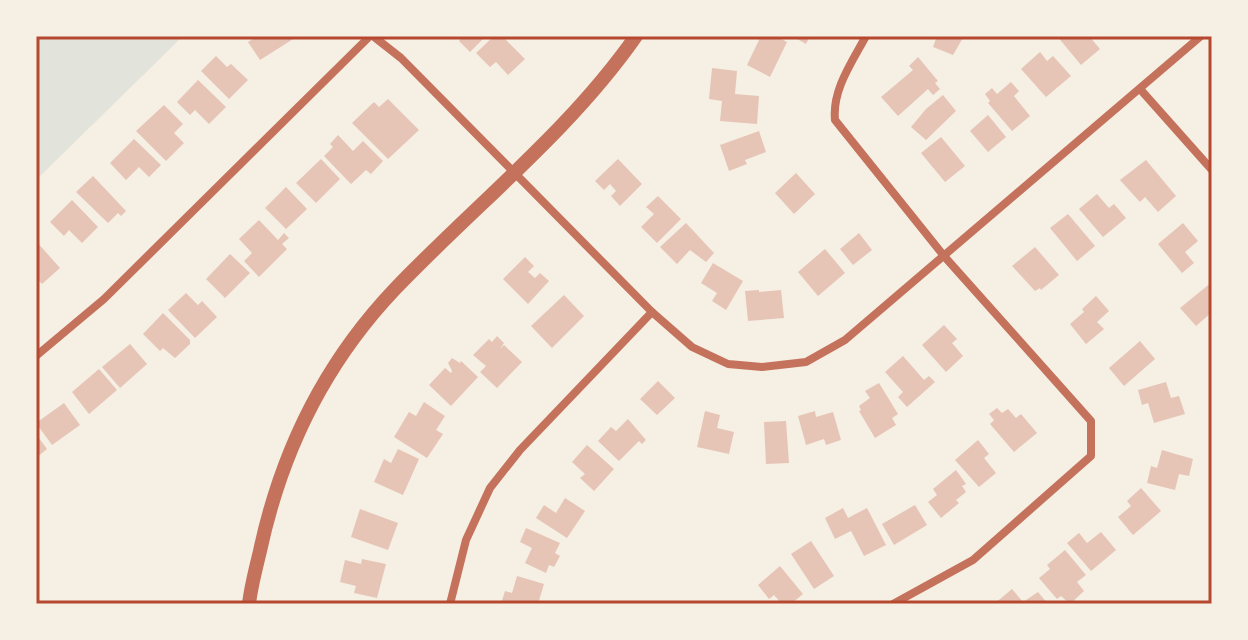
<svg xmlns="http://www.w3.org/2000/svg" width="1248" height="640" viewBox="0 0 1248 640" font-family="Raleway,sans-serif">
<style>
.green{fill:#e2e4dc}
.building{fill:#e6c5b7}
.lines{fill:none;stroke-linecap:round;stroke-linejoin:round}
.minor{stroke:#c5725c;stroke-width:8}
.tertiary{stroke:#c5725c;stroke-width:14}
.neatline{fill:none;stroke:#b5482f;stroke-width:3}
</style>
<rect width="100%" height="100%" fill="#f6efe4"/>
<polygon class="green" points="36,36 183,36 36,180"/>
<g class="building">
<polygon points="257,36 298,36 260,60 248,42"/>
<polygon points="463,36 486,36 470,52 459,41"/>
<polygon points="494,36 502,36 525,59 508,75 496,62 490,67 476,53"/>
<polygon points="761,36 776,36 787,42 770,77 747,65"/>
<polygon points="792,36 810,36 806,44"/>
<polygon points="937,36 964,36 953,55 933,47"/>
<polygon points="1057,36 1089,36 1100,49 1081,65"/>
<polygon points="1040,52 1047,61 1053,56 1071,76 1046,97 1021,69"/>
<polygon points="216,56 227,67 231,64 248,80 229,99 201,71"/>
<polygon points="918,57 938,81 935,83 940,89 933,95 928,89 898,116 881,97 913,70 909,66"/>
<polygon points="712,68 737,71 735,94 759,96 757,124 720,121 722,101 709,99"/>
<polygon points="198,80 226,107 209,124 195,110 190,115 177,102"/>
<polygon points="1011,82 1019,91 1014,96 1030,116 1012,131 988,103 990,101 985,94 992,88 997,94"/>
<polygon points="943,95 956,111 926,140 911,127 926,109"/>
<polygon points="388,99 419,130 388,159 352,123 374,102 379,107"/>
<polygon points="164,105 183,124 174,133 184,143 166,161 136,131"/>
<polygon points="988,115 1006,137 988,152 970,131"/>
<polygon points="759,131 766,152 745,160 747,164 729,171 720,145"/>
<polygon points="338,135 353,151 363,141 383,161 371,174 366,170 351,184 324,156 333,147 330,144"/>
<polygon points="941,137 965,166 945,182 921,153"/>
<polygon points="134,139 161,165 149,177 139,167 126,180 110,163"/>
<polygon points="321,159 340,179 316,203 296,183"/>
<polygon points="618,159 642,184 620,206 611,196 616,191 610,184 604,190 595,181"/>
<polygon points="1146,160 1176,196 1158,212 1145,197 1140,202 1120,180"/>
<polygon points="796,173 815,194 794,214 775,193"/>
<polygon points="93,176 126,211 121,216 118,213 108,223 76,192"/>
<polygon points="286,187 307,209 286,229 265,208"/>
<polygon points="1097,194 1109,208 1114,204 1126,218 1103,237 1079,209"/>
<polygon points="658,196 681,219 657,243 641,227 654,214 646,207"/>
<polygon points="72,200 98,227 82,243 69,230 64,236 50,222"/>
<polygon points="1068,214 1095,246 1077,261 1050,228"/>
<polygon points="259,220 278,240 284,233 289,238 282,244 287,249 259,277 244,261 252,253 239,239"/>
<polygon points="686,223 714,253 706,262 690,250 677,264 660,247"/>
<polygon points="1183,223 1198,241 1185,252 1194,263 1182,273 1158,244"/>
<polygon points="859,233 872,250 853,265 840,249"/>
<polygon points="36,241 60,268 42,284 36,278"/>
<polygon points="1035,247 1059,275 1041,290 1040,288 1035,291 1012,266"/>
<polygon points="825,249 845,273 818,296 798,272"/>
<polygon points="230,254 250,273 225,298 206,279"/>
<polygon points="525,257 534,266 528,272 535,278 540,273 549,281 528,304 503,279"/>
<polygon points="713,263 743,281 726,310 712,301 717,293 701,283"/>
<polygon points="1212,282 1212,312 1196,326 1180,308"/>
<polygon points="759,290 759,292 781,290 784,318 748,321 745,291"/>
<polygon points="186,293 198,305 202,301 217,317 195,338 168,310"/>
<polygon points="564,295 584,316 552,348 531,326"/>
<polygon points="1096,296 1109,311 1097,322 1104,329 1086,344 1070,324 1084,312 1082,309"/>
<polygon points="163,313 190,340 190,344 175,358 163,348 160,351 143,334"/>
<polygon points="944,325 957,339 952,343 963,356 946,372 922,345"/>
<polygon points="497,336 504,343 500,349 504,345 522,362 497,388 480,372 486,366 473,355 489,339 492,342"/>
<polygon points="1140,341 1155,359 1124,386 1109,368"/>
<polygon points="130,344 147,364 120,388 102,367"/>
<polygon points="903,356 924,380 929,376 935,382 907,407 898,397 903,392 885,372"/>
<polygon points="452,358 460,363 461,361 478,377 451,406 429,385 445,368 451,373 452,371 448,363"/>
<polygon points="99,369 117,390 89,414 72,392"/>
<polygon points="658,381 675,398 657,415 640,399"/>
<polygon points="1166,382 1171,398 1179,396 1185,414 1154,423 1148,403 1142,405 1138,390"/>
<polygon points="879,383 898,414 892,418 896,425 875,438 859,411 861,410 859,406 870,398 865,391"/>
<polygon points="424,402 445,416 436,430 443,434 427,458 394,437 409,412 416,416"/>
<polygon points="64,403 80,425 52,445 36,423"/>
<polygon points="997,408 1002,413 1008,409 1016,418 1021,414 1037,433 1014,452 990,424 994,420 989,414"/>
<polygon points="705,411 720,415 717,428 734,432 729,454 697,447"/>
<polygon points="815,411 816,417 833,412 841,440 826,445 824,439 806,445 798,416"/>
<polygon points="628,419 646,440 642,444 639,441 619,461 598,441 611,427 616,431"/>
<polygon points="786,421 789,463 766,464 764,422"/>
<polygon points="36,434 47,449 36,458"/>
<polygon points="978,440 989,454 984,458 996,473 979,487 955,460"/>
<polygon points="587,445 614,469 594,491 580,478 585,474 572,462"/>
<polygon points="398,449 419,459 403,495 374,482 384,459 391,463"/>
<polygon points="1162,450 1193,459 1189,476 1179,474 1175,490 1147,483 1151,466 1157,468"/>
<polygon points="956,470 966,484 962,486 966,492 956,500 959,503 941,518 928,502 937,495 933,489"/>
<polygon points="1141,488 1161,511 1133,535 1118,517 1131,506 1127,501"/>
<polygon points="565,498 585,511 567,538 536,518 544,505 556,513"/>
<polygon points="915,505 927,525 894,545 882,524"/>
<polygon points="843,508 848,518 867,508 886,545 864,556 851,531 835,539 825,518"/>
<polygon points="360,509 398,523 388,550 351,537"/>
<polygon points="526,528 560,543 555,553 560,556 554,567 549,565 546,573 525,563 532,548 520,542"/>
<polygon points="1101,532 1116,550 1091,571 1067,543 1079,533 1087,543"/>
<polygon points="811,541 834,576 814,589 791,554"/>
<polygon points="1065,550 1086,575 1077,582 1084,591 1070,604 1061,596 1057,599 1039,578 1050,569 1047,565"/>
<polygon points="362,559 386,564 377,598 354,593 356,586 340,582 345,560 361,564"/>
<polygon points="780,566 803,594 791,604 782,604 774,595 769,599 758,585"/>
<polygon points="517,576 544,584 538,604 501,604 505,591 512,593"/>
<polygon points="1012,589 1023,602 1038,592 1048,604 994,604"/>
</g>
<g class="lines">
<g class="minor">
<polyline points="373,36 401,58 652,312 692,347 728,364 762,367 806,362 845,340 1201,36"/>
<path d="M866,36C852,62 832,90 835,120L944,256L1091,421V456L973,560L893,604"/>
<polyline points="1140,89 1212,170"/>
<polyline points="36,356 104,299 370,36"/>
<polyline points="450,604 466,540 490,488 520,450 652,312"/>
</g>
<path class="tertiary" d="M249,604C251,586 256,568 260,551C281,453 325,363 394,290C474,206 569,132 636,36"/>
</g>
<rect width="1248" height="640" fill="none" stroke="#f6efe4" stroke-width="76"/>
<rect x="38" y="38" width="1172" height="564" class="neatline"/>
</svg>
